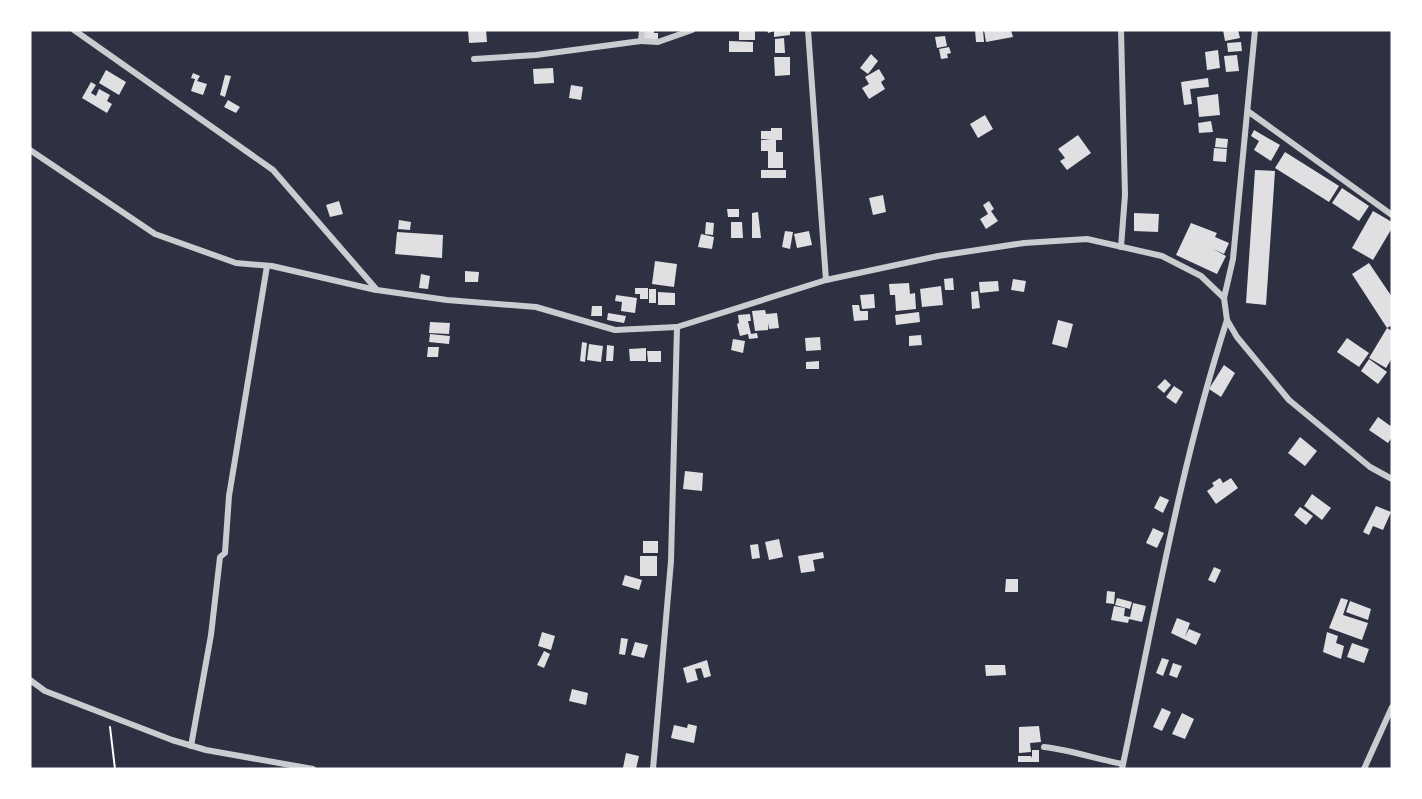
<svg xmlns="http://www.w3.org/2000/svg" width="1422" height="799" viewBox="0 0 1422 799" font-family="'DejaVu Sans',sans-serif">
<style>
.building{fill:#e0e0e3}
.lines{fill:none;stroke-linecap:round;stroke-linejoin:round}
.path{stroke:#fff;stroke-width:2}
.minor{stroke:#caccd0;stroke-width:6}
</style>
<rect width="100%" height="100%" fill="#2d3142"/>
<g class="building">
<polygon points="468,30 486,30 487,42 469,43"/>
<polygon points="644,30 654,30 654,33 658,33 658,41 644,40"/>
<rect x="739" y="30" width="16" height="10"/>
<polygon points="767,30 790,30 790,35 774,37 774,31 768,33"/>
<polygon points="975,30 983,30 984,42 976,42"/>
<polygon points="984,30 1011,30 1013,37 986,42"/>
<polygon points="1223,30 1238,30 1240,38 1225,41"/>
<polygon points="945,36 947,46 937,48 935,37"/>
<polygon points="784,38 785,53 775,53 775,39"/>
<polygon points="729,41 753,42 753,52 729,52"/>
<polygon points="1241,42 1242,51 1228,52 1227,43"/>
<polygon points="949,47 951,53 947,54 948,58 941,59 939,49"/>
<polygon points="1218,50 1220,68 1207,70 1205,52"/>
<polygon points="871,54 878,61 868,74 860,68"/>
<polygon points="1237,55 1239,71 1226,72 1224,56"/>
<polygon points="774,57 790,57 790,75 775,76"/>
<polygon points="553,68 554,83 534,84 533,69"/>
<polygon points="879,69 885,79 881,82 885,89 869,99 862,88 869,84 865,77"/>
<polygon points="106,70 126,82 119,95 99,83"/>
<polygon points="193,73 200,76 197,81 207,84 203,95 191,91 195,79 191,78"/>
<polygon points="225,75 231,76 225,97 220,95"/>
<polygon points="1208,78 1209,87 1190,89 1192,104 1184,105 1181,82"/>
<polygon points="91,82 96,85 91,93 96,96 99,89 110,95 107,101 112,104 107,113 82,98"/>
<polygon points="571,85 583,87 581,100 569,98"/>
<polygon points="1218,94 1220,115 1199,117 1197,97"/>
<polygon points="228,100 240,107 236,113 224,107"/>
<polygon points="985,115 993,129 978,138 970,124"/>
<polygon points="1211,121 1213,132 1199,133 1198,123"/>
<polygon points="771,128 782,128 782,140 776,140 776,152 783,152 783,168 768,168 768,151 761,151 761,140 771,140 761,139 761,131 771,131"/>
<polygon points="1254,130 1280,145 1271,161 1254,150 1259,141 1251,136"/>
<polygon points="1078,135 1091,153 1067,170 1060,161 1065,158 1058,149"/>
<polygon points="1216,138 1228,139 1227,148 1215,147"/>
<polygon points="1214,148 1227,149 1226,162 1213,161"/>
<polygon points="1285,152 1339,186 1329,202 1275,168"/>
<rect x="761" y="170" width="25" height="8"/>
<polygon points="1255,170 1275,171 1266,305 1246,303"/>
<polygon points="1342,188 1369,206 1359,221 1332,203"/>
<polygon points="883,195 886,212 873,215 869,198"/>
<polygon points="339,201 343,214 330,217 326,205"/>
<polygon points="989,201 994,209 991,211 998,221 986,229 980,219 988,214 983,205"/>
<polygon points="727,209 739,209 739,217 728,217"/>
<polygon points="1373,211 1392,222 1392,228 1373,260 1352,248"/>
<polygon points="758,212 761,238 752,238 752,213"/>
<polygon points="1134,213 1159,214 1158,232 1134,231"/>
<polygon points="399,220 411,222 410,230 398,229"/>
<polygon points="706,222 714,223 713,235 705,234"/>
<polygon points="731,222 742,222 743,238 731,238"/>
<polygon points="1191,223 1217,233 1215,237 1229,243 1224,254 1213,249 1226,256 1217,274 1176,255"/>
<polygon points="785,231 793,232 790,249 782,247"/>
<polygon points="809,231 812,245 797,248 794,234"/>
<polygon points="397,232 443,235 442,258 395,254"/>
<polygon points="701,234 714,237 712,249 698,247"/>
<polygon points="655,261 677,264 674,287 652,284"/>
<polygon points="1369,263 1392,297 1392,325 1387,328 1352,274"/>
<polygon points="465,271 479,272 478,282 465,282"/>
<polygon points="421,274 430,276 428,289 419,288"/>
<polygon points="953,278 954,290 945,290 944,279"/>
<polygon points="1013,279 1026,281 1024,292 1011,290"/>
<polygon points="998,281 999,291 980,293 979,282"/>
<polygon points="909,283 910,294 915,293 916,309 896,311 895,295 890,295 889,284"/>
<polygon points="941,286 943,305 922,307 920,289"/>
<polygon points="635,288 648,288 648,299 640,299 640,294 635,294"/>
<rect x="649" y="289" width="7" height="14"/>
<polygon points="978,291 980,308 972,309 971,292"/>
<polygon points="658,292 675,293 675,305 658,305"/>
<polygon points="874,294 875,308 862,309 860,295"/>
<polygon points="616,295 637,298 635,313 621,311 622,302 615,301"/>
<polygon points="852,305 859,305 860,311 868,311 868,320 854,321"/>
<polygon points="592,306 602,306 602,316 591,316"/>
<polygon points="765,310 766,314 777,313 779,328 769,329 768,323 768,330 755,331 752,311"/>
<polygon points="919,312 920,322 896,325 895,315"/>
<polygon points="608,313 626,316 624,323 607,320"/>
<polygon points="750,314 751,321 748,321 751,334 757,333 758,338 749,339 748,334 740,336 737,324 739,323 738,315"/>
<polygon points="1058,320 1073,324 1067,348 1052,344"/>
<polygon points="430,322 450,323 449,334 429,333"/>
<polygon points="1387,328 1392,331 1392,358 1386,368 1369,358"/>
<polygon points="430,334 450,336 449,344 429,342"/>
<polygon points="921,335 922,345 909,346 909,336"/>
<polygon points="820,337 821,350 806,351 805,338"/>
<polygon points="1347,338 1369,353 1359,367 1337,352"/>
<polygon points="733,339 745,341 743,353 731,350"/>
<polygon points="582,342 587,343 585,362 580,361"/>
<polygon points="589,344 603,346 601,362 587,360"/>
<polygon points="607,345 614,346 613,361 606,361"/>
<polygon points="428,347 439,347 438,357 427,357"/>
<polygon points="646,348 646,361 630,361 629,349"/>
<polygon points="647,351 661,351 661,362 648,362"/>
<polygon points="1369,359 1387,372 1378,384 1361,371"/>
<polygon points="819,361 819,369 806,369 806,362"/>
<polygon points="1224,365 1235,373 1221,397 1209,389"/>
<polygon points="1165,379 1171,385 1164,393 1157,387"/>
<polygon points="1174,386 1183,392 1176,404 1166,397"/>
<polygon points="1378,417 1392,427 1392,437 1388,443 1369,430"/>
<polygon points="1300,437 1317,451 1305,466 1288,453"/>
<polygon points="685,471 703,473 702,491 683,489"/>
<polygon points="1220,478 1223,483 1231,478 1238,488 1216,504 1207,491 1214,486 1212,483"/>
<polygon points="1312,494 1331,508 1322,520 1304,506"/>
<polygon points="1160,496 1169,500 1163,513 1154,508"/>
<polygon points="1376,506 1391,512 1383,530 1373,526 1369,535 1363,532"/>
<polygon points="1300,507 1313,516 1306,525 1294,515"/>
<polygon points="1153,528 1164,533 1157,548 1146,543"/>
<polygon points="779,539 783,557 769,560 765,542"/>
<rect x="643" y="541" width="15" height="12"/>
<polygon points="758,544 760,558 752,559 750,545"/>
<polygon points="823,552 824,558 813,560 815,571 801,573 798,556"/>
<rect x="640" y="556" width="17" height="20"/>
<polygon points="1214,567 1221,570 1215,583 1208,580"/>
<polygon points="625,575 642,580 639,590 622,585"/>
<polygon points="1006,579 1018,579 1018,592 1005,592"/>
<polygon points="1107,591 1115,592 1114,604 1106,603"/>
<polygon points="1117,598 1132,602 1130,609 1115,605"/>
<polygon points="1341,598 1348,600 1343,615 1368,623 1362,640 1329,628"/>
<polygon points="1350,601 1371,609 1368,620 1346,612"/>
<polygon points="1133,603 1146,606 1142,622 1129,619 1128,623 1111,620 1114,606 1125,608 1124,616 1130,617"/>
<polygon points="1177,618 1190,623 1185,637 1189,629 1201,634 1196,645 1171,633"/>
<polygon points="542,632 555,636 551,650 538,646"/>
<polygon points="1327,632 1338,636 1336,643 1344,646 1341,659 1323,652"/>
<polygon points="621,638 628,639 625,655 619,654"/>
<polygon points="635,642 648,645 644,658 631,655"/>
<polygon points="1352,643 1369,649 1364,663 1347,657"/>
<polygon points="544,651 550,654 544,668 537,665"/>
<polygon points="1162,658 1169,660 1163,676 1156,673"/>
<polygon points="707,660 711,676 704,678 701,668 695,669 698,680 687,683 683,668"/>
<polygon points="1173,663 1182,666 1177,678 1169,675"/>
<polygon points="985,665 1005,665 1006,675 986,676"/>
<polygon points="572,689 588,693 586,705 569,701"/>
<polygon points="1162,708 1171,712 1162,731 1153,727"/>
<polygon points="1182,713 1194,719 1185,739 1172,734"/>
<polygon points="688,724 697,726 694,743 671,738 674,725 687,728"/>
<polygon points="1039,726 1041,742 1030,743 1031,752 1019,753 1019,727"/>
<polygon points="1032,750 1039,750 1039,762 1018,762 1018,756 1031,756 1032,758"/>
<polygon points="626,753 639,756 636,769 623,768"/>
</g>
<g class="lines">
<polyline class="path" points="110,727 115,769"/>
<g class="minor">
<polyline points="74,30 273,170 377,290 447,300 536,307 615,330 677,327 826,280 938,256 1024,243 1087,239 1162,256 1201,276 1224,298 1227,320 1237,337 1289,400 1370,467 1392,479"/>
<polyline points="642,30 641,41 658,42 692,30"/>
<polyline points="808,30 826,280"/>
<polyline points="474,59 536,55 641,41"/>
<polyline points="1249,112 1392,215"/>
<polyline points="30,150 155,234 236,263 272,266 376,290"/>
<polyline points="1121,247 1125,195 1121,30"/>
<polyline points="1224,298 1233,259 1255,30"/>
<polyline points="30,680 45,691 172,740 206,750 313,769"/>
<polyline points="191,746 211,635 220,557 225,553 229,496 267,266"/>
<path d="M1044,747C1071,750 1096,759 1123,764"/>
<polyline points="653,769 671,561 677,327"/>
<path d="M1122,769C1154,619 1180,466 1227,320"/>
<polyline points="1364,769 1392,707"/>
</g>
</g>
<rect width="1422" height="799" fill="none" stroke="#ffffff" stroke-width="63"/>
</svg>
